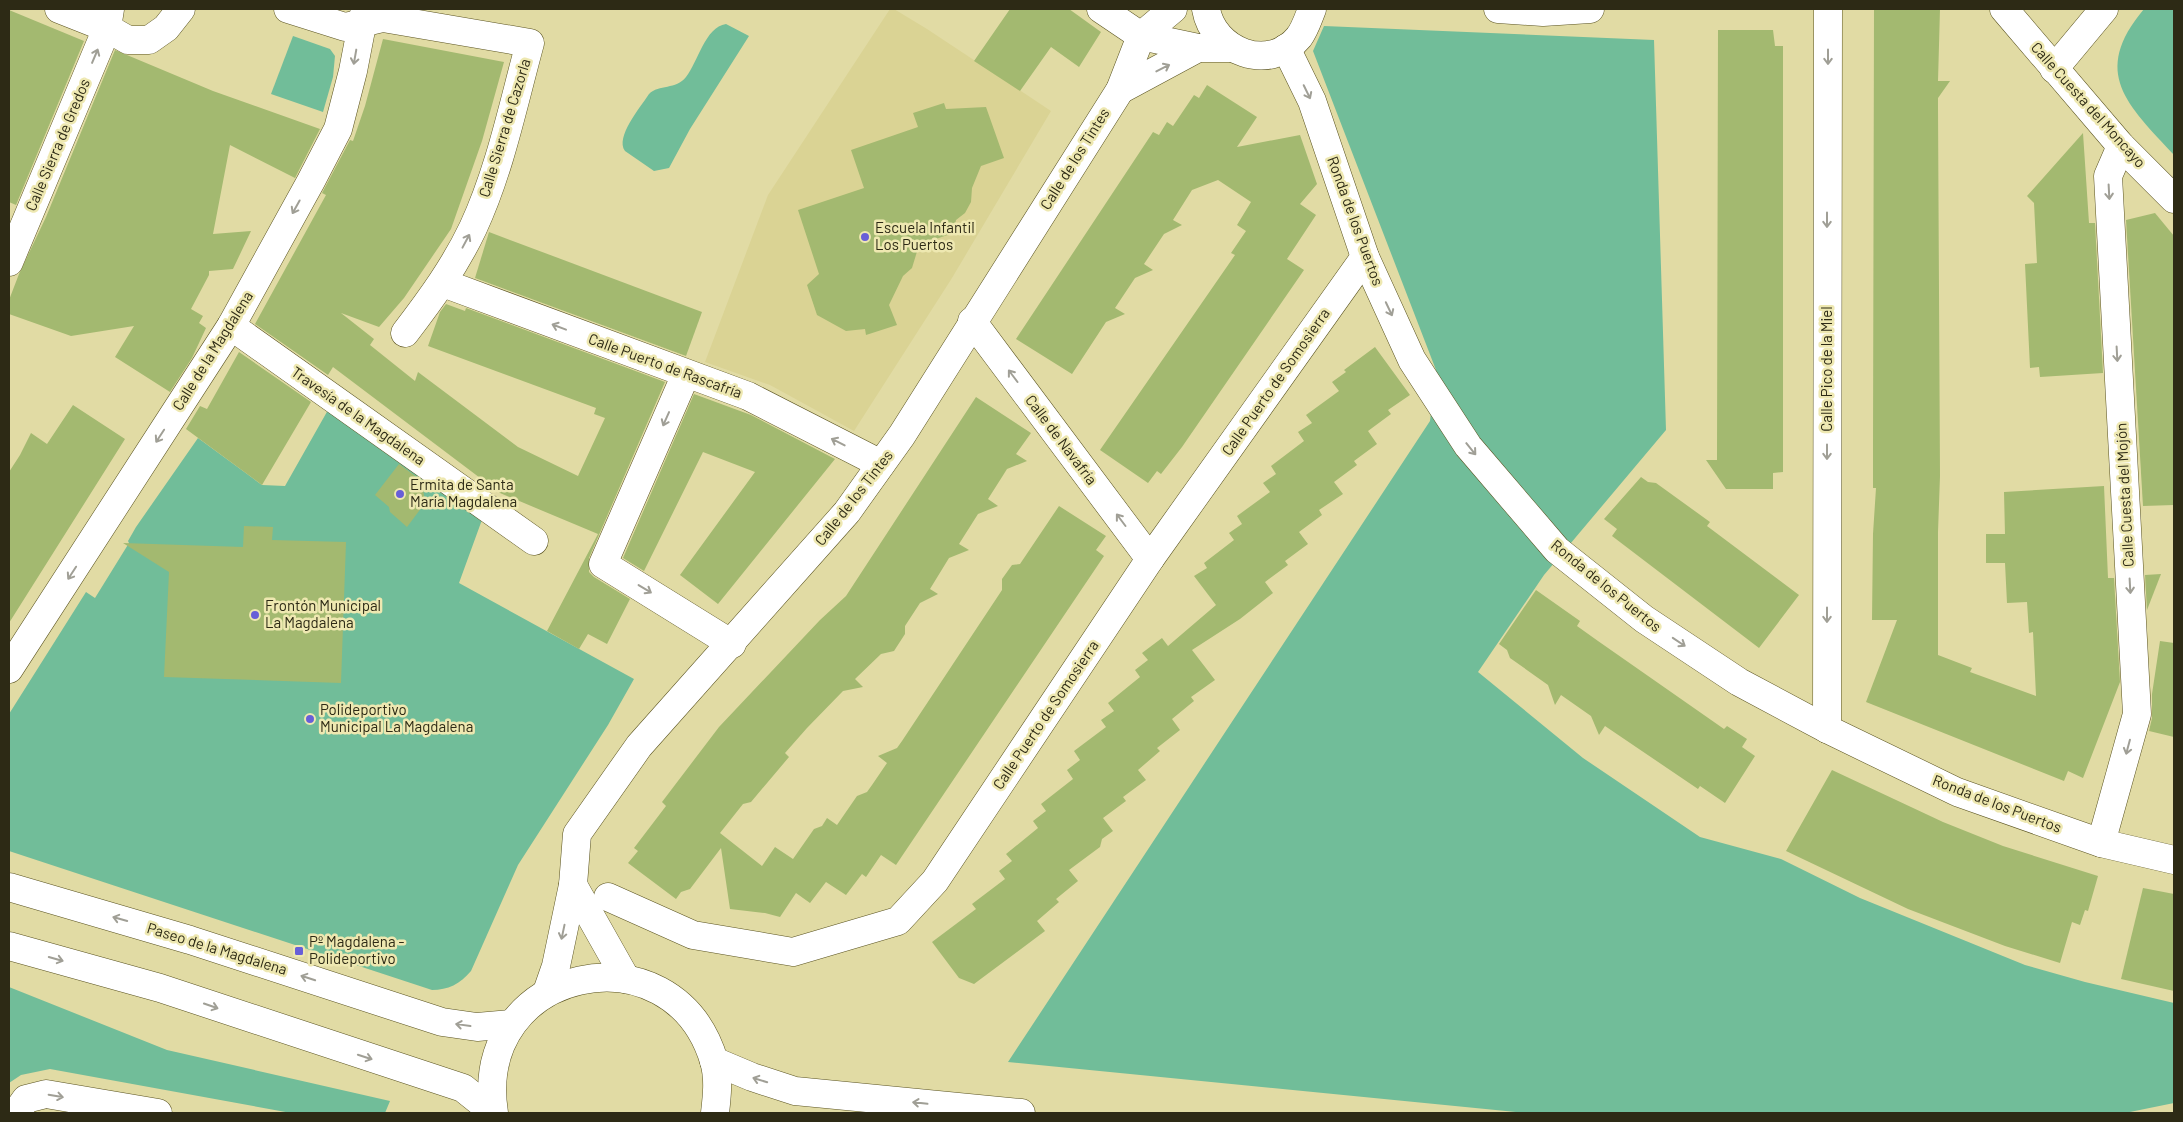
<svg xmlns="http://www.w3.org/2000/svg" width="2183" height="1122" viewBox="0 0 2183 1122" font-family="Barlow,sans-serif">
<style>
.built{fill:#dad394}
.green{fill:#71bd99}
.building{fill:#a3b970}
.lines{fill:none;stroke-linecap:round;stroke-linejoin:round}
.minor-casing{stroke:#5a5320;stroke-width:29}
.secondary-casing{stroke:#5a5320;stroke-width:29}
.minor{stroke:#fff;stroke-width:28}
.secondary{stroke:#fff;stroke-width:28}
.oneway{stroke:#a09f96}
.poi-dot{fill:#685fd8;stroke:#eee8b1;stroke-width:2}
.labels{text-anchor:middle;stroke-width:5;stroke-linejoin:round;paint-order:stroke}
.street-label{font-size:15px;fill:#2d2a15;stroke:#eee8b1}
.poi-label{font-size:15px;fill:#2d2a15;stroke:#eee8b1;text-anchor:start}
</style>
<rect width="100%" height="100%" fill="#e1dba4"/>
<polygon class="built" points="890,9 894,9 927,29 1051,111 952,278 854,431 770,385 705,362 768,195"/>
<g class="green">
<path d="M2144,9H2174V155C2128,105 2090,73 2144,9Z"/>
<path d="M726,24L749,36L690,129L669,168L654,171L625,151C615,137 640,108 649,94C659,84 676,90 686,77C698,62 705,27 726,24Z"/>
<polygon points="1324,26 1654,40 1666,430 1544,575 1478,672 1583,758 1700,837 1781,859 1860,898 2025,965 2085,982 2174,1003 2174,1103 2125,1113 1527,1113 1008,1062 1430,421 1436,370 1313,51"/>
<polygon points="293,36 330,49 335,56 333,77 323,112 271,94"/>
<path d="M328,410L483,517L459,583L634,679L608,725L518,865L471,971C460,984 448,990 432,990L9,851V714L86,592L95,598L129,543L128,541L136,527L198,438L262,485L285,486Z"/>
<polygon points="9,987 167,1050 390,1101 385,1113 291,1113 50,1069 21,1075 9,1083"/>
</g>
<g class="building">
<polygon points="1010,9 1069,9 1101,32 1079,67 1051,47 1020,91 974,61"/>
<polygon points="1874,9 1940,9 1938,81 1950,81 1938,98 1938,108 1940,476 1938,532 1938,655 1972,668 1970,672 2036,696 2033,632 2029,633 2027,602 2007,603 2005,563 1986,563 1986,534 2005,534 2004,492 2104,486 2108,578 2114,578 2120,682 2083,778 2068,771 2064,781 1866,702 1897,620 1872,620 1873,534 1876,488 1873,488 1873,450"/>
<polygon points="9,10 84,41 16,205 9,202"/>
<polygon points="1718,30 1773,30 1775,46 1783,46 1783,472 1773,473 1773,489 1726,489 1706,460 1717,460"/>
<polygon points="383,39 504,62 482,141 451,229 404,298 379,327 341,313 374,339 370,345 415,381 418,372 518,447 578,476 605,418 594,414 596,408 428,346 440,312 446,304 465,311 466,308 665,382 589,558 589,572 594,577 630,599 607,644 588,634 579,649 547,631 598,534 500,493 333,367 328,375 255,324 326,195 322,193 350,140 353,141 365,106"/>
<polygon points="115,50 213,91 320,129 295,178 230,145 213,234 251,231 233,269 209,271 209,275 191,309 203,316 199,323 206,328 192,358 170,392 115,357 134,326 71,336 9,314 9,300 19,274 46,217"/>
<polygon points="1207,85 1257,117 1237,147 1300,135 1317,184 1300,204 1316,215 1287,259 1304,270 1182,447 1161,474 1157,471 1148,483 1100,450 1235,255 1231,253 1246,231 1237,225 1251,202 1218,180 1192,190 1173,220 1182,225 1164,234 1144,264 1153,270 1135,278 1115,308 1125,314 1106,322 1072,374 1016,339 1153,132 1159,135 1167,122 1173,126 1194,95 1199,98"/>
<polygon points="944,103 946,109 986,107 1004,158 981,166 972,188 971,202 965,213 956,220 953,233 919,245 912,268 903,276 889,305 897,325 866,335 865,329 846,331 817,315 807,285 819,274 798,210 864,188 851,150 918,127 913,113"/>
<polygon points="2083,133 2089,223 2095,223 2103,373 2040,377 2039,367 2030,368 2025,264 2037,263 2034,203 2027,196"/>
<polygon points="2155,213 2174,236 2174,505 2143,506 2126,220"/>
<polygon points="489,232 702,312 686,356 475,278"/>
<polygon points="1375,347 1410,395 1388,410 1391,414 1368,431 1377,444 1354,461 1357,465 1334,482 1343,494 1319,510 1322,515 1299,532 1308,544 1285,561 1288,565 1265,582 1273,593 1240,619 1192,650 1215,680 1191,697 1194,701 1172,719 1180,730 1157,748 1160,751 1138,770 1146,780 1123,797 1126,801 1103,818 1113,831 1102,839 1100,847 1069,870 1078,881 1056,899 1059,902 1037,921 1045,931 974,984 959,978 932,942 976,909 972,904 1005,879 999,871 1012,861 1006,854 1038,828 1033,821 1046,811 1041,804 1073,779 1067,770 1080,760 1074,751 1106,727 1101,720 1114,711 1108,703 1140,677 1135,670 1148,660 1142,653 1162,638 1168,646 1216,605 1194,576 1207,568 1204,563 1234,540 1229,533 1242,524 1237,516 1270,492 1263,483 1276,474 1271,466 1304,441 1298,432 1312,423 1306,415 1339,391 1332,382 1346,372 1344,370"/>
<polygon points="239,352 311,402 262,485 186,429 200,406 207,409"/>
<polygon points="694,394 751,415 835,459 718,604 680,575 755,472 703,452 644,571 623,558"/>
<polygon points="976,397 1031,433 1016,454 1027,461 1007,469 1002,477 988,499 998,506 978,514 959,544 969,550 949,558 930,589 938,594 920,603 905,626 905,634 894,651 881,654 855,679 863,687 843,691 807,728 785,753 789,757 751,802 743,804 720,833 762,866 775,847 793,859 814,829 822,826 827,818 837,825 857,796 867,792 872,785 887,763 878,756 897,748 902,741 1002,590 1002,579 1012,565 1020,564 1059,506 1106,536 1096,550 1104,556 896,865 881,855 866,877 862,874 846,895 826,882 810,903 796,893 780,917 765,913 730,909 721,848 690,889 681,892 676,899 628,863 638,851 634,848 666,806 662,802 719,727 820,620 846,596"/>
<polygon points="73,405 125,439 9,623 9,472 20,455 31,433 47,444"/>
<polygon points="399,464 422,481 425,503 407,527 390,512 389,507 375,495"/>
<polygon points="1641,477 1648,482 1656,483 1710,522 1707,526 1799,595 1759,648 1612,536 1617,529 1604,519"/>
<polygon points="244,526 273,527 272,540 346,542 341,683 164,677 169,572 123,543 243,547"/>
<polygon points="2161,574 2147,610 2145,575"/>
<polygon points="1536,590 1580,621 1577,626 1598,641 1724,729 1727,726 1747,739 1742,747 1755,756 1725,803 1700,786 1698,789 1605,726 1599,735 1591,716 1561,695 1555,705 1548,685 1510,658 1507,650 1499,644"/>
<polygon points="2160,641 2174,643 2174,737 2149,731 2152,718 2152,694"/>
<polygon points="1832,770 1943,822 2003,846 2098,876 2088,911 2085,910 2080,925 2072,922 2060,963 2005,946 1908,909 1786,851"/>
<polygon points="2143,888 2174,894 2174,991 2121,979"/>
</g>
<g class="lines">
<defs>
<g id="minor">
<polyline points="59,9 107,28 128,40 149,40 166,28 181,9"/>
<path d="M288,9L345,27L383,18L530,43C513,105 500,170 473,228C455,266 431,299 405,333"/>
<polyline points="1101,9 1141,36 1198,48"/>
<path d="M1206,9C1213,51 1269,74 1299,37C1305,29 1308,19 1312,9"/>
<polyline points="1498,9 1543,12 1590,9"/>
<polyline points="2004,9 2121,146 2174,199"/>
<polyline points="1286,48 1312,101 1365,257 1412,360 1468,446 1557,550 1644,619 1739,682 1827,729 1957,792 2101,843 2174,860"/>
<polyline points="2054,69 2104,9"/>
<polyline points="1120,90 1198,48 1231,48"/>
<polyline points="9,262 107,28 110,9"/>
<polyline points="443,283 748,396 881,464"/>
<polyline points="972,321 1150,559"/>
<polyline points="231,326 534,541"/>
<polyline points="686,374 603,564 732,644"/>
<polyline points="9,669 231,326 311,181 338,129 353,71 365,9"/>
<polyline points="1827,729 1828,9"/>
<polyline points="2101,843 2137,714 2108,176 2121,146"/>
<polyline points="573,885 626,979"/>
<polyline points="608,897 693,935 793,952 898,921 935,881 1150,559 1365,257"/>
<polyline points="547,992 556,966 573,885 577,834 639,746 847,512 902,435 1120,90 1141,36 1173,9"/>
<polyline points="16,1113 26,1099 46,1094 158,1113"/>
</g>
<g id="secondary">
<polyline points="9,887 190,940 442,1022 477,1027 512,1024"/>
<polyline points="9,946 160,988 463,1088 493,1112"/>
<polyline points="714,1061 752,1077 795,1091 1021,1113"/>
<path d="M494,1113C471,966 673,924 714,1061C719,1078 717,1096 715,1113"/>
</g>
</defs>
<use href="#minor" class="minor-casing"/>
<use href="#secondary" class="secondary-casing"/>
<use href="#minor" class="minor"/>
<use href="#secondary" class="secondary"/>
</g>
<defs><path id="oneway-shaft" d="M-6 0H5M1.5-3L5.5 0L1.5 3" fill="none" stroke-width="1.6" stroke-linecap="round" stroke-linejoin="round" transform="scale(1.25)"/></defs>
<g class="oneway">
<use href="#oneway-shaft" transform="translate(95 56) rotate(-67)"/>
<use href="#oneway-shaft" transform="translate(355 57) rotate(100)"/>
<use href="#oneway-shaft" transform="translate(1828 57) rotate(90)"/>
<use href="#oneway-shaft" transform="translate(1163 68) rotate(-27)"/>
<use href="#oneway-shaft" transform="translate(1307 92) rotate(64)"/>
<use href="#oneway-shaft" transform="translate(2109 192) rotate(87)"/>
<use href="#oneway-shaft" transform="translate(296 207) rotate(119)"/>
<use href="#oneway-shaft" transform="translate(1827 220) rotate(90)"/>
<use href="#oneway-shaft" transform="translate(466 241) rotate(-62)"/>
<use href="#oneway-shaft" transform="translate(1389 309) rotate(65)"/>
<use href="#oneway-shaft" transform="translate(559 327) rotate(-159)"/>
<use href="#oneway-shaft" transform="translate(2117 354) rotate(87)"/>
<use href="#oneway-shaft" transform="translate(1013 376) rotate(-127)"/>
<use href="#oneway-shaft" transform="translate(666 419) rotate(114)"/>
<use href="#oneway-shaft" transform="translate(160 436) rotate(123)"/>
<use href="#oneway-shaft" transform="translate(838 442) rotate(-153)"/>
<use href="#oneway-shaft" transform="translate(1471 449) rotate(51)"/>
<use href="#oneway-shaft" transform="translate(1827 452) rotate(90)"/>
<use href="#oneway-shaft" transform="translate(1121 520) rotate(-127)"/>
<use href="#oneway-shaft" transform="translate(72 573) rotate(123)"/>
<use href="#oneway-shaft" transform="translate(2130 586) rotate(87)"/>
<use href="#oneway-shaft" transform="translate(645 589) rotate(31)"/>
<use href="#oneway-shaft" transform="translate(1827 615) rotate(90)"/>
<use href="#oneway-shaft" transform="translate(1679 642) rotate(34)"/>
<use href="#oneway-shaft" transform="translate(2128 747) rotate(105)"/>
<use href="#oneway-shaft" transform="translate(120 919) rotate(-164)"/>
<use href="#oneway-shaft" transform="translate(563 932) rotate(102)"/>
<use href="#oneway-shaft" transform="translate(56 959) rotate(16)"/>
<use href="#oneway-shaft" transform="translate(308 978) rotate(-162)"/>
<use href="#oneway-shaft" transform="translate(211 1006) rotate(19)"/>
<use href="#oneway-shaft" transform="translate(463 1025) rotate(-172)"/>
<use href="#oneway-shaft" transform="translate(365 1057) rotate(18)"/>
<use href="#oneway-shaft" transform="translate(760 1080) rotate(-163)"/>
<use href="#oneway-shaft" transform="translate(56 1096) rotate(10)"/>
<use href="#oneway-shaft" transform="translate(920 1103) rotate(-174)"/>
</g>
<g class="poi-dot">
<circle cx="865" cy="237" r="5"/>
<circle cx="400" cy="494" r="5"/>
<circle cx="255" cy="615" r="5"/>
<circle cx="310" cy="719" r="5"/>
<rect x="294" y="946" width="10" height="10" rx="2.5"/>
</g>
<g class="labels">
<g class="street-label">
<text transform="translate(2088 105) rotate(48)" y="5">Calle Cuesta del Moncayo</text>
<text transform="translate(505 128) rotate(-73)" y="5">Calle Sierra de Cazorla</text>
<text transform="translate(58 145) rotate(-67)" y="5">Calle Sierra de Gredos</text>
<text transform="translate(1075 159) rotate(-58)" y="5">Calle de los Tintes</text>
<text transform="translate(1355 221) rotate(70)" y="5">Ronda de los Puertos</text>
<text transform="translate(213 351) rotate(-58)" y="5">Calle de la Magdalena</text>
<text transform="translate(665 366) rotate(20)" y="5">Calle Puerto de Rascafría</text>
<text transform="translate(1827 369) rotate(-90)" y="5">Calle Pico de la Miel</text>
<text transform="translate(1276 382) rotate(-55)" y="5">Calle Puerto de Somosierra</text>
<text transform="translate(358 416) rotate(35)" y="5">Travesía de la Magdalena</text>
<text transform="translate(1061 440) rotate(53)" y="5">Calle de Navafría</text>
<text transform="translate(2125 495) rotate(-93)" y="5">Calle Cuesta del Mojón</text>
<text transform="translate(854 498) rotate(-52)" y="5">Calle de los Tintes</text>
<text transform="translate(1606 586) rotate(39)" y="5">Ronda de los Puertos</text>
<text transform="translate(1046 715) rotate(-56)" y="5">Calle Puerto de Somosierra</text>
<text transform="translate(1997 804) rotate(21)" y="5">Ronda de los Puertos</text>
<text transform="translate(217 949) rotate(17)" y="5">Paseo de la Magdalena</text>
</g>
<g class="poi-label">
<text x="875" y="233">Escuela Infantil<tspan x="875" dy="17">Los Puertos</tspan></text>
<text x="410" y="490">Ermita de Santa<tspan x="410" dy="17">María Magdalena</tspan></text>
<text x="265" y="611">Frontón Municipal<tspan x="265" dy="17">La Magdalena</tspan></text>
<text x="320" y="715">Polideportivo<tspan x="320" dy="17">Municipal La Magdalena</tspan></text>
<text x="309" y="947">Pº Magdalena -<tspan x="309" dy="17">Polideportivo</tspan></text>
</g>
</g>
<rect width="2183" height="1122" fill="none" stroke="#2d2a15" stroke-width="20"/>
</svg>
